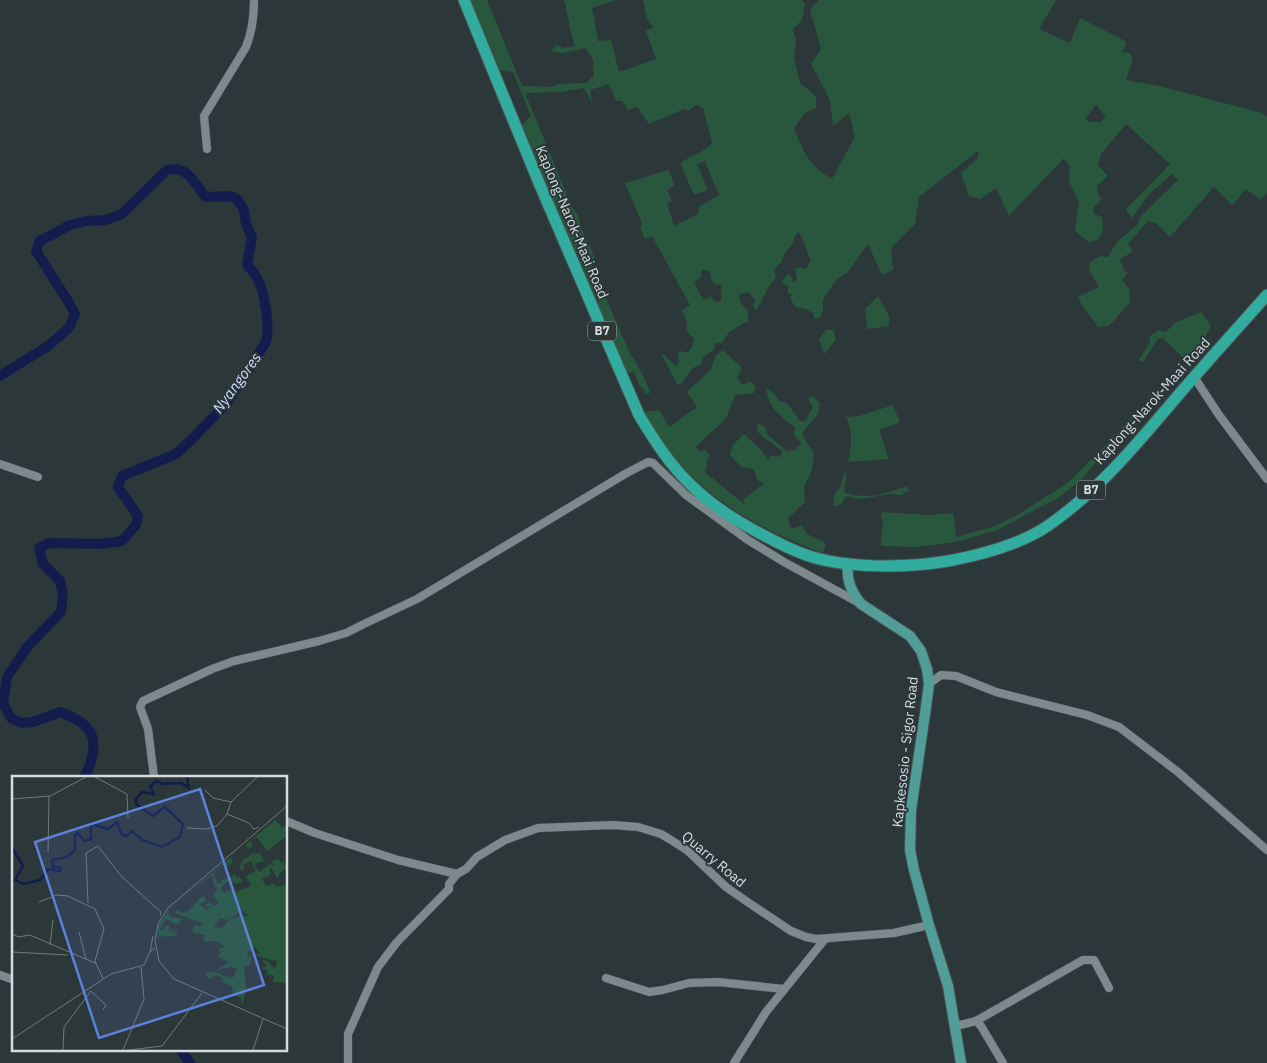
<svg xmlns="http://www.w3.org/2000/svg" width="1267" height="1063" viewBox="0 0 1267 1063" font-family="'IBM Plex Sans',sans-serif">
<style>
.green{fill:#29573d;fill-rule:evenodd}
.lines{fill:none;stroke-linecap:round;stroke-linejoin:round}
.river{stroke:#121d4e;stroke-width:10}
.minor-casing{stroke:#4a5356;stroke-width:9}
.major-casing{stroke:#4a5356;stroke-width:12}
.highway-casing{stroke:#4a5356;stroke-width:13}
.minor{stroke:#7d8a8d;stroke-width:8}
.major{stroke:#519e98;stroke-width:10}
.highway{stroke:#33aca0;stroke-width:11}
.labels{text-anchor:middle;stroke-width:4;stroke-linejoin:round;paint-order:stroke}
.shield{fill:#2c373a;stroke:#a2aaad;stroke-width:1}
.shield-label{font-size:12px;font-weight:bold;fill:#d5dcde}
.street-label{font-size:14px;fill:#d5dcde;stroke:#2c373a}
.water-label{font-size:15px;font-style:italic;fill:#cedbfd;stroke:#2c373a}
.inset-river{fill:none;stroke:#121d4e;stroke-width:2.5}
.inset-road{fill:none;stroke:#70797c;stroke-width:1}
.view{fill:#5d80da;fill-opacity:0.15;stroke:#5d80da;stroke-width:2.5}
.inset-edge{fill:none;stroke:#d5dcde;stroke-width:2.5}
</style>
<rect width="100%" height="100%" fill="#2c373a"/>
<g class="green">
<path d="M470,0H487L522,86L551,87L557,84L587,83L594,75L593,60L586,48L562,53L551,51L557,45L564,48L575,46C569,31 569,15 564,0H615L592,8L598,41L611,40L619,72L656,59L646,31L653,27L647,18L643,0H802L805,3L802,20L793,29L796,40L794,58L800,83L816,96V108L805,113L794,128C803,151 809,166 832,179L855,137L849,113L833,126L830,100L811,64L821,49L810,10L819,0H1056L1039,29L1070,43L1080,18L1127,42L1122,52L1130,53L1133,59L1126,80L1159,86L1262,113L1267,117V193L1261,200L1246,189L1232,205L1214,187L1170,237L1157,224L1148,221L1128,244L1133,251L1120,260L1124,270L1128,273L1122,280L1129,289L1130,302L1109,326L1098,327L1083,307L1078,297L1099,287L1089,270L1090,262L1100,256L1108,257L1117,242L1138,224L1141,216L1178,180L1172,174L1148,195L1132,218L1127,212L1126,209L1170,164L1126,124L1101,154L1098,165L1108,176L1097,186L1098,195L1102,199L1093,208L1094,213L1102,218L1103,231L1098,240L1089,242L1075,231L1079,203L1069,181L1070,167L1064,158L1009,216L996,188L980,199L969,196L961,173L977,159L979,150L919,197L915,224L891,248L893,270L882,275L868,244L848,272L836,280L823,300V310L820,318H814L813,313L806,309L796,307L790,299L792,294L788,293V286L782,283L786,276L790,274L793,282L797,280L795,269L801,267L806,269L811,259C805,251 805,239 798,232L795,236L793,243L785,253L782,261L774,270L776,278C767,286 763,300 756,310L753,306L755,300L749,292L739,294L740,302L748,311V321L729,332L722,343H715L714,350L703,357L701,364L693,368L681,384H677L661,353L664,354L675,366L679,362L678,352L681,351L687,353L692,347L694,339L687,331V323L682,310L690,305L652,236L645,239L640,227L642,223L625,183L669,170L674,185L667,190L672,201L667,203L674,226L698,214L700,206L719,195L705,161L697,164L708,190L694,195L680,163C693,155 701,154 712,143L703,108L696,105L689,110L684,109L649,124L637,107L628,110L622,101H616L609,84L590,90L592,103L584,88L560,92L525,93L572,207C581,218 578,217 582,229C585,239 592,247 594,259H589L631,356C636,360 649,387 650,393L645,394L644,390L639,385L634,372L625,374L522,125L531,116L513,72L500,70ZM1096,105L1106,117L1101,122H1089L1085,119ZM702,270L710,271L711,279L716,285L722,284L721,301L717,302L710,297L703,300L694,282L701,277Z"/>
<polygon points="878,296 889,316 889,326 867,329 865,309"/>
<polygon points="1201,312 1211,326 1204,339 1184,359 1162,337 1157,340 1143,362 1139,360 1150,342 1150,336 1158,330 1166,332 1176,322"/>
<polygon points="826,330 833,330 836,339 825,354 819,340"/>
<path d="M723,350L742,368L737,378L743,385L750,381L756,387L754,393L735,395L726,419L695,447L700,451L705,450L710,456L706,461L707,466L705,472L745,505L743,499L764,484L757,480L754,469L741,467L730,455L733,445L744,434L763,452L768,461L771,455L780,457L782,451C774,444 764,439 757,431L758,423L765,427L768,435L787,451L795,450L801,443L794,435L795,428C782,416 766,407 767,388L774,393L779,401L787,403L800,421H805L813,407L808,399L813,396L820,403L818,414L802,433L806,442L814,453L812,470L804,487L805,502L788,518L791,529L802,525L807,534L823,542L826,546L822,553C771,533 719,508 681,465C667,449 656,431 644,412L659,410L669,427L697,407L687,392L711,369L716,355Z"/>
<polygon points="1158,389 1082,479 1058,498 997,530 956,542 917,547 881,546 883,520 881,518 882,512 928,515 953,513 956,537 992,527 1014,517 1066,484 1103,448"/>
<path d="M893,405L900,422L879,430L889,459L848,462C852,447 853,430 846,417L859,416Z"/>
<path d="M845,470C848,478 843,485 845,493C860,497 874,497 889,492C896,490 901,487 908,487L909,491L901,495L890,494L861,499L846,496L841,504L833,507L835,494L841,486Z"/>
</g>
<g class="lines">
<g class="river">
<path d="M0,376L48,346L69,328L75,314L68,301L36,251L40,241L70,225L86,221L106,220L122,214L167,170C189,165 194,184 206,197L230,196L238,200L244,210L246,224L252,237L247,265C250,269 255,273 257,278C265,292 270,327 266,342L227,403L192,439L176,454L122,476L118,487L138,516L136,525L122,541L101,544L49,543L39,548L43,564L60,581L63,595L61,612L28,646L7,677L3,703L11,718L22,723L33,722L60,712C70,716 80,720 87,728C99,740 92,764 84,777"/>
<polyline points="180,1049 190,1063"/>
</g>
<defs>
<g id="minor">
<path d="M207,149L204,116L246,47C252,32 254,16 254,0"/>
<polyline points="1194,377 1219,415 1267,479"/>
<polyline points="0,464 38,477"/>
<polyline points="929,684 941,675 956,676 996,692 1087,715 1119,727 1178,772 1267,850"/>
<polyline points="154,777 148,729 140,707 143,701 212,669 234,661 319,641 346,633 366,623 417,599 625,474 648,462 653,463 686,495 748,540 784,562 861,604"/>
<polyline points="286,821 315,833 398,860 457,874"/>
<polyline points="457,874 466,869 477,857 505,840 538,828 613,825 638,827 661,834 671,840 688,851 726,887 749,903 791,931 806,937 816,939 894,933 929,925"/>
<polyline points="0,975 14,980"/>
<polyline points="606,978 649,992 663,990 689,983 718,982 784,989"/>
<polyline points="976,1021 981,1026 1003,1063"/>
<polyline points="956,1026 976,1021 1083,960 1094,960 1109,988"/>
<polyline points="348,1063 348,1034 378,967 397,942 449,889 449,884 457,874"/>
<polyline points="734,1063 766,1012 825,939"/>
</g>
<path id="major" d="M848,564C846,580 851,591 861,604L910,636L921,651L927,669L929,684L926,707L911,810L910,850L914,870L929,925L948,986L961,1063"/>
<path id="highway" d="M464,0L539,183L639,415C654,440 670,465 691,485C709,503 730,517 752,529C770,539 787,548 806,555C847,569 906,568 948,561C980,555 1022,544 1049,525C1098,491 1136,445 1175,399C1205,364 1236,330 1267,295"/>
</defs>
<use href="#minor" class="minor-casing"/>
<use href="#major" class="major-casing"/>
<use href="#highway" class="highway-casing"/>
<use href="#minor" class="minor"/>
<use href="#major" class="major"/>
<use href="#highway" class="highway"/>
</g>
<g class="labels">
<g class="shield">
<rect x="588" y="321.5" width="28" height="19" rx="4"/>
<rect x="1077" y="480.5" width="28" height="19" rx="4"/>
</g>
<g class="shield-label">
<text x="602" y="335">B7</text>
<text x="1091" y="494">B7</text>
</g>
<g class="street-label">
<text transform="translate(572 222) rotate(67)" y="5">Kaplong-Narok-Maai Road</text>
<text transform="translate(1152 401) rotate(-48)" y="5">Kaplong-Narok-Maai Road</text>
<text transform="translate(905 752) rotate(-84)" y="5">Kapkesosio - Sigor Road</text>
<text transform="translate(714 859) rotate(40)" y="5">Quarry Road</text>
</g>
<g class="water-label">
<text transform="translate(237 383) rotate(-54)" y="5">Nyangores</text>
</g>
</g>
<g transform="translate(12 776)">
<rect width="275" height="275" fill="#2c373a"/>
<path d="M263,44L270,52L275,49V60L255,75L245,61L238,65L241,70L237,73L233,69L219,82L221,86L216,91L212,88L201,98L206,108L210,106L208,101L210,104L224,99V103L227,100L231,106L225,108L216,105L208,112L212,117L221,112L224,116L239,110L234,100L244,95L239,85L231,89L232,94L227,92L231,84L240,78L248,77L252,85L242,88L247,96L258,88L264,90L259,86L266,82L269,87L275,84L270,89H275V97L272,93L265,102L260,92L257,94L259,98L250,103L254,110L262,107L264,111L273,109L275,112V207L261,206L262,199H255V194L249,193L255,189L250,185L254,184L263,193L265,185L240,179L248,177L243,171L241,176L236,175L235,180L240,181L238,189L232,191L234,214L230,230L229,222L221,218L220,210L210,206L211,202L204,199L198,203L193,199L196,195L199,197L202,195L219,204L211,199L221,202L225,193L220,191L205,194L217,186L205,180L209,176L206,173L213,171L204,165H191L193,159L180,156L183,148L188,151L192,148L163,137L167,133L169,137L176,135L191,119L195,125L187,128L194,134L198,130H193L197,126L202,130L207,127L201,119L206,111L202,110L200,99L159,132ZM230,135L236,139L219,142L210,152L202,151L208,142L214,144ZM157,133L156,138L160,141L170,142L166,149L154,143L148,153L151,155L154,149L158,150L156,155L157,156L159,153L161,151L159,159L166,151L163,158L167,159L147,161L146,165V150Z" fill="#29573d" fill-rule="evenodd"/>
<path class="inset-river" d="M0,71L11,90L3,104L12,108L28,104L36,93L48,95V91H41L40,84L55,81L63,74V59L66,57L72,65L79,63V48L96,53L105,46L110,59L115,60L120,55L130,64L150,71L168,61L171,48L153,31L141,40L124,28V23L130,16L142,18L138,10L145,5L151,8L169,7L177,12L175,1"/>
<path class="inset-road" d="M83,1L115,18L116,42M193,14L201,22L219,26M0,23L38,20L74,1M275,30L156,132L146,148L143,165L147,185L162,203L275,253M215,38L237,47L242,53L247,51M175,52L195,53L205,50L215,38L219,26L245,1M36,76L37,20M27,126L45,119L56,120L83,133L92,153L83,185L91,203M76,127L74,77L86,70L110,101L149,136L148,140M67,156L74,183M0,158L6,161L18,159L83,187M38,169L41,144M0,176L56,179M138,176L141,160M79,215L94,229L91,234M0,263L99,198L132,189L138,176L143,172M51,274L52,251L79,215M111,274L132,223L129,191M117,274L150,270L190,217M241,274L251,243"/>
<path class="view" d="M188,13L252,209L87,262L23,66Z"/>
<rect width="275" height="275" class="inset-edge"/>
</g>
</svg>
